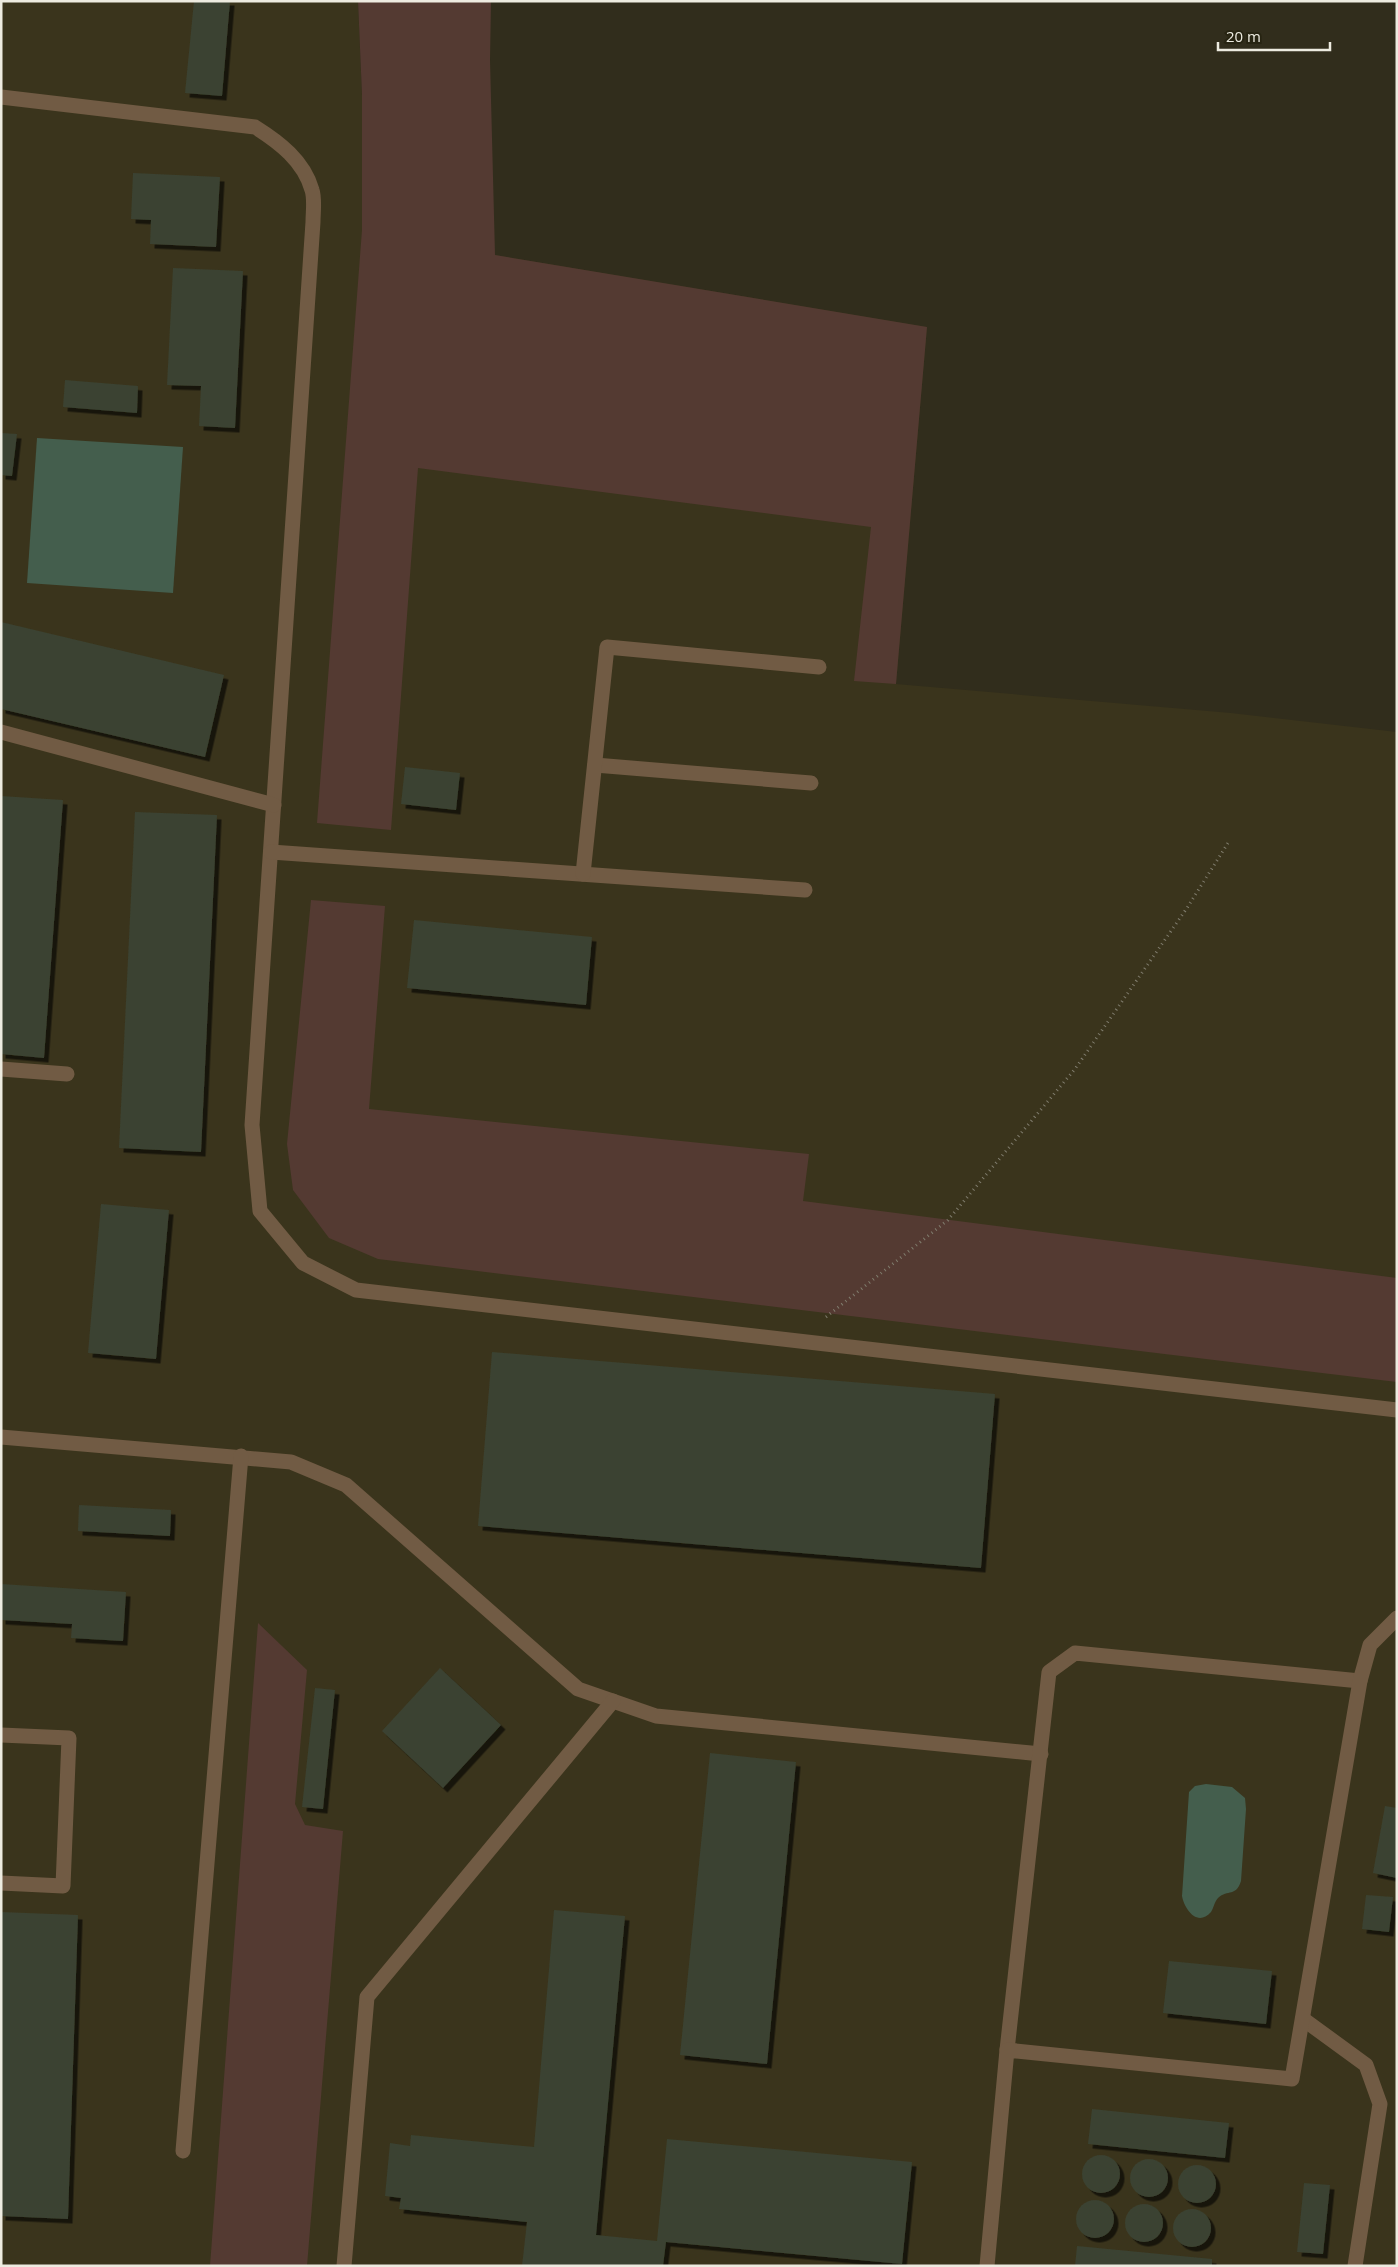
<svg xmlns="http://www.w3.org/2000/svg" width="1398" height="2267" viewBox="0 0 1398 2267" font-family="'Open Sans',sans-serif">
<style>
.built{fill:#3a341c}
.green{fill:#543a32}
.water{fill:#445e4d}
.building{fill:#3b4231;filter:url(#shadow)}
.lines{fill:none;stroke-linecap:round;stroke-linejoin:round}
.path{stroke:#807d6e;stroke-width:3;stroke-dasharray:1 4;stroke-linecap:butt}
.minor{stroke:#715b44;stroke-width:15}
</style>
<defs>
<filter id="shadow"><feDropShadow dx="4.5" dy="4.5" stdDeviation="0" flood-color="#0009"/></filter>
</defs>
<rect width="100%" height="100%" fill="#312d1c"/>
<polygon class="built" points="1,1 358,1 362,95 495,255 927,327 896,684 1231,713 1397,732 1397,2266 1,2266"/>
<g class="green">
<polygon points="358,1 491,1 490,60 495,255 927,327 896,684 854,681 871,527 418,468 391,830 317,823 362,230 362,95"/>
<polygon points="311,900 385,906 369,1109 809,1154 803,1201 1397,1278 1397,1382 378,1259 329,1238 293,1190 287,1144"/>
<polygon points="258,1623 307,1670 295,1804 305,1825 343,1831 307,2266 210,2266"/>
</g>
<g class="water">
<polygon points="37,438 183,447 173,593 27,583"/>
<path d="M1206,1784L1232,1787L1245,1798L1246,1809L1241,1881C1236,1897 1228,1889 1218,1898C1214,1903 1214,1907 1211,1912C1197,1928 1184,1908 1182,1896L1189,1792L1195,1786Z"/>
</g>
<g class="building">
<polygon points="194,1 230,1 222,96 185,93"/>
<polygon points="133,173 220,177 216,247 150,244 151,220 131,219"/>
<polygon points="173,268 243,271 235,428 199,426 201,386 167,385"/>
<polygon points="65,380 138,386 137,413 63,407"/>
<polygon points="1,433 17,434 12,476 1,475"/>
<polygon points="1,622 224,675 205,757 1,709"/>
<polygon points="405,767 460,773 456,810 401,804"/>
<polygon points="1,796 63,800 44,1058 1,1054"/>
<polygon points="135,812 217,815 201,1152 119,1148"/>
<polygon points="414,920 592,937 586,1005 407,988"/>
<polygon points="101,1204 169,1210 156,1359 88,1353"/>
<polygon points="492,1352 995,1394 981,1568 478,1526"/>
<polygon points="79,1505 171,1510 170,1536 78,1531"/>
<polygon points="1,1584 126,1592 123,1641 71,1638 72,1624 1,1620"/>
<polygon points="440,1668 501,1725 443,1788 382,1731"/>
<polygon points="315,1688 335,1690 323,1809 302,1807"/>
<polygon points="710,1753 796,1762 767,2064 680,2055"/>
<polygon points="1385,1806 1397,1808 1397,1878 1373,1873"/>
<polygon points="1366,1895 1393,1897 1389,1932 1362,1929"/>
<polygon points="554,1910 625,1916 596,2235 657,2241 667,2139 912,2162 902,2264 666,2242 663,2266 522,2266 527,2222 399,2209 401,2198 385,2196 390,2143 410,2146 411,2135 534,2147"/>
<polygon points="1,1912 78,1915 68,2219 1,2216"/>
<polygon points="1169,1961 1272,1971 1266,2024 1163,2013"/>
<polygon points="1092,2109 1229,2123 1225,2158 1088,2144"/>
<circle cx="1101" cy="2174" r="19"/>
<circle cx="1149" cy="2178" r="19"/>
<circle cx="1197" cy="2184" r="19"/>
<polygon points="1304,2183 1330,2185 1323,2254 1297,2252"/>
<circle cx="1095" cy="2219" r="19"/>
<circle cx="1144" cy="2223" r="19"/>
<circle cx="1192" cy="2228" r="19"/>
<polygon points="1077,2246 1212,2259 1212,2266 1075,2266"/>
</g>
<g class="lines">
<polyline class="path" points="826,1317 948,1220 1075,1069 1187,908 1228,843"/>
<g class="minor">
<path d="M1,97L255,127C279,142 304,161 312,190C315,199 313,212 313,222L252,1125L260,1211L303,1263L356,1290L1397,1410"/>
<polyline points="1,732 274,805"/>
<polyline points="595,765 811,783"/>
<polyline points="271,852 805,890"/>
<polyline points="583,874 607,647 819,667"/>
<polyline points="1,1069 67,1074"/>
<polyline points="1,1437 291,1462 346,1485 578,1689 656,1716 1041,1754"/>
<polyline points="1,1735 69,1738 63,1886 1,1883"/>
<polyline points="1303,2019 1366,2065 1380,2104 1355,2266"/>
<polyline points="1007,2050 1049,1672 1075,1653 1360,1681"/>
<polyline points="183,2151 241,1456"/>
<polyline points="344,2266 367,1997 613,1701"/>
<polyline points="987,2266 1007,2050 1292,2079 1360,1681 1370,1645 1397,1618"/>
</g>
</g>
<rect width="1398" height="2267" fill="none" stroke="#edebe0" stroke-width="5"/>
<path d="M1218 42v8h112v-8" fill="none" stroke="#edebe0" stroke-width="2.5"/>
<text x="1226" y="42" font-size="15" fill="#edebe0" stroke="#272412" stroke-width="4" paint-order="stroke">20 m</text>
</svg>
